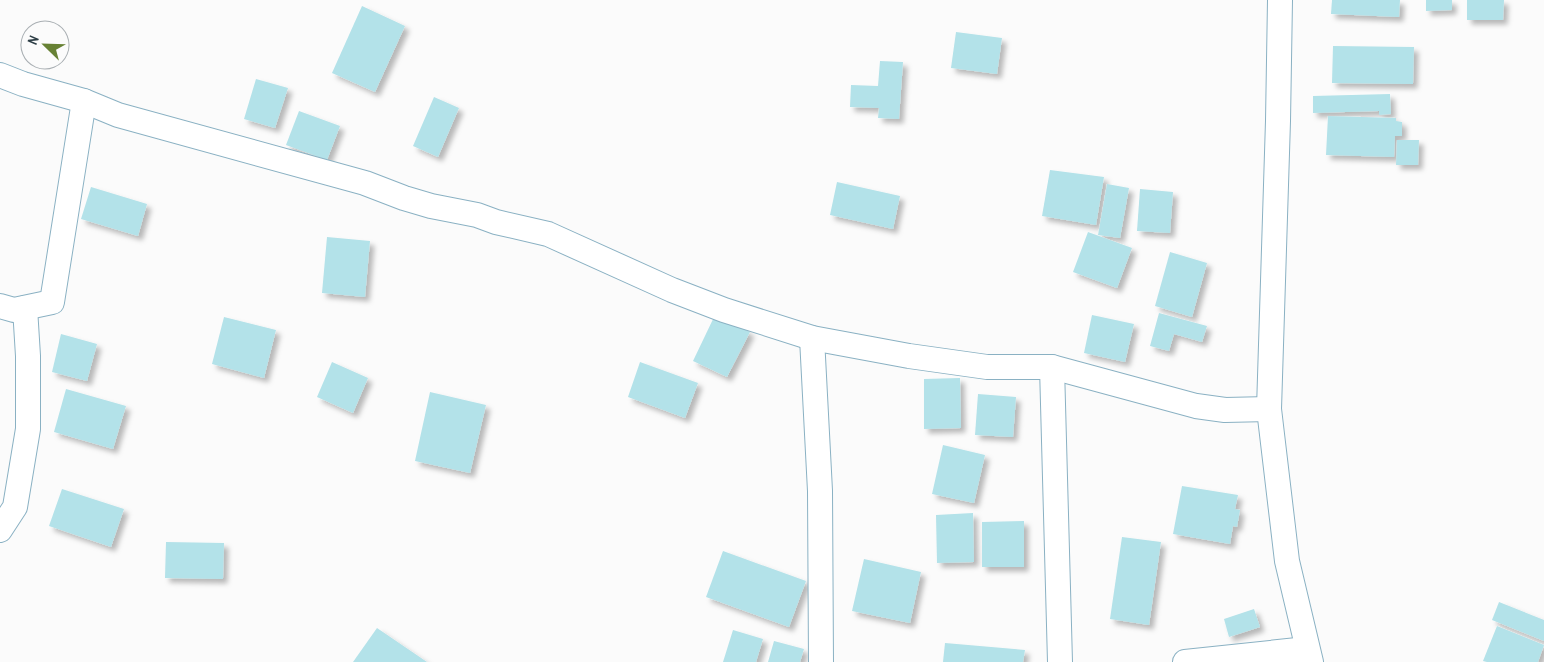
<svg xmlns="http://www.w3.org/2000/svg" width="1544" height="662" viewBox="0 0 1544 662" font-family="'Archivo Narrow',sans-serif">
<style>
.building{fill:#b3e2e9;filter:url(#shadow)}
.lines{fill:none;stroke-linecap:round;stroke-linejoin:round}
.minor-casing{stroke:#8ab1c3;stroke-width:26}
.minor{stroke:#fff;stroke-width:24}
</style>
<defs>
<filter id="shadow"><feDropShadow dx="4.5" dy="4.5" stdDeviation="2.5" flood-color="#0004"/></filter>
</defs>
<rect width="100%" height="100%" fill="#fbfbfb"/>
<g class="building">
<polygon points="1332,0 1400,0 1399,17 1331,14"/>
<polygon points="1426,0 1452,0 1452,10 1426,11"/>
<polygon points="1467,0 1504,0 1503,20 1467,20"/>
<polygon points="362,6 405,26 375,92 332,73"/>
<polygon points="956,32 1002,38 997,74 951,68"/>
<polygon points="1333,46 1414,47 1413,84 1332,83"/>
<polygon points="880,61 903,62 899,119 878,118 879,108 850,107 851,85 878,86"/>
<polygon points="256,79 288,88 275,128 244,119"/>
<polygon points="1390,94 1391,114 1379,115 1379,111 1313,113 1313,96"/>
<polygon points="434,97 459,108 438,157 413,146"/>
<polygon points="299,111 340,126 327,160 286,145"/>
<polygon points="1328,116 1396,118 1396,121 1402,122 1402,136 1395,136 1394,157 1326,155"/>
<polygon points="1397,140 1419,140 1418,165 1396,165"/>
<polygon points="1050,170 1104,177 1096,225 1042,216"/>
<polygon points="837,182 900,196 893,229 830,215"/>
<polygon points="1107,184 1129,188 1120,238 1098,235"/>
<polygon points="91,187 147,204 138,236 81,219"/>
<polygon points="1140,189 1173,192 1170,233 1137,231"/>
<polygon points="1088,232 1132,248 1117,288 1073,272"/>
<polygon points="327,237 370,241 365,297 322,293"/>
<polygon points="1170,252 1207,263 1192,317 1155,306"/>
<polygon points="1159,313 1207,326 1202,342 1174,334 1169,351 1150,346"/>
<polygon points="715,315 750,332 727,377 693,361"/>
<polygon points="1092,315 1134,324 1125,362 1084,353"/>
<polygon points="224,317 276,330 264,378 212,364"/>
<polygon points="61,334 97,344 87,381 52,372"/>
<polygon points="332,362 368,378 353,413 317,397"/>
<polygon points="640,362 698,383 685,418 628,397"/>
<polygon points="960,378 961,428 924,429 924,379"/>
<polygon points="66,389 126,406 113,449 54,432"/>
<polygon points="430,392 486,405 470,473 415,461"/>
<polygon points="978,394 1016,397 1013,437 975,435"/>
<polygon points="943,445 985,455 974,503 932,494"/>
<polygon points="1182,486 1238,495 1235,509 1240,510 1237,527 1233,526 1230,544 1173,534"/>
<polygon points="62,489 124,509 111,547 49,526"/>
<polygon points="973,513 974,562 937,563 936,515"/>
<polygon points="1024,521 1024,567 982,567 982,522"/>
<polygon points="1122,537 1161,542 1149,625 1110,619"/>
<polygon points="166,542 224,543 223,579 165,578"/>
<polygon points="723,551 806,581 789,627 706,597"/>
<polygon points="864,559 921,572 910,623 852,611"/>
<polygon points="1499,602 1544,620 1544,641 1492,620"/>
<polygon points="1254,609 1260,627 1229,637 1224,619"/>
<polygon points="1497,626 1544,645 1538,662 1487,662 1483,661"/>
<polygon points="377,628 427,662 353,662"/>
<polygon points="733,630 763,639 756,662 723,662"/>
<polygon points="774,641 804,649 800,662 768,662"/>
<polygon points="945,643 1025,650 1023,662 943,662"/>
</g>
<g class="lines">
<defs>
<g id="minor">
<polyline points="1280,0 1278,121 1269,409 1287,561 1311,662"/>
<polyline points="0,75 23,84 84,101 118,115 365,183 404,198 431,206 477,215 496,222 548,234 672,290 724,310 812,338 909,356 987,367 1052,367 1196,406 1225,410 1269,409"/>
<polyline points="0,306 14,310 52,302 84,101"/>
<polyline points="812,338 820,491 821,662"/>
<polyline points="1052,367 1060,662"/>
<polyline points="0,530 15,507 28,429 28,356 25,308"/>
<polyline points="1185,662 1307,649"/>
</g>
</defs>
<use href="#minor" class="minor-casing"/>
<use href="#minor" class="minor"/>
</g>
<g transform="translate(45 45) rotate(293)"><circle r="24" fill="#fbfbfb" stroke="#a9afb3"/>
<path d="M0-4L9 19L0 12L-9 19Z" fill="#678134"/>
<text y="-8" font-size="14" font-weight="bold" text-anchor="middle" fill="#2e3e46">N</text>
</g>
</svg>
